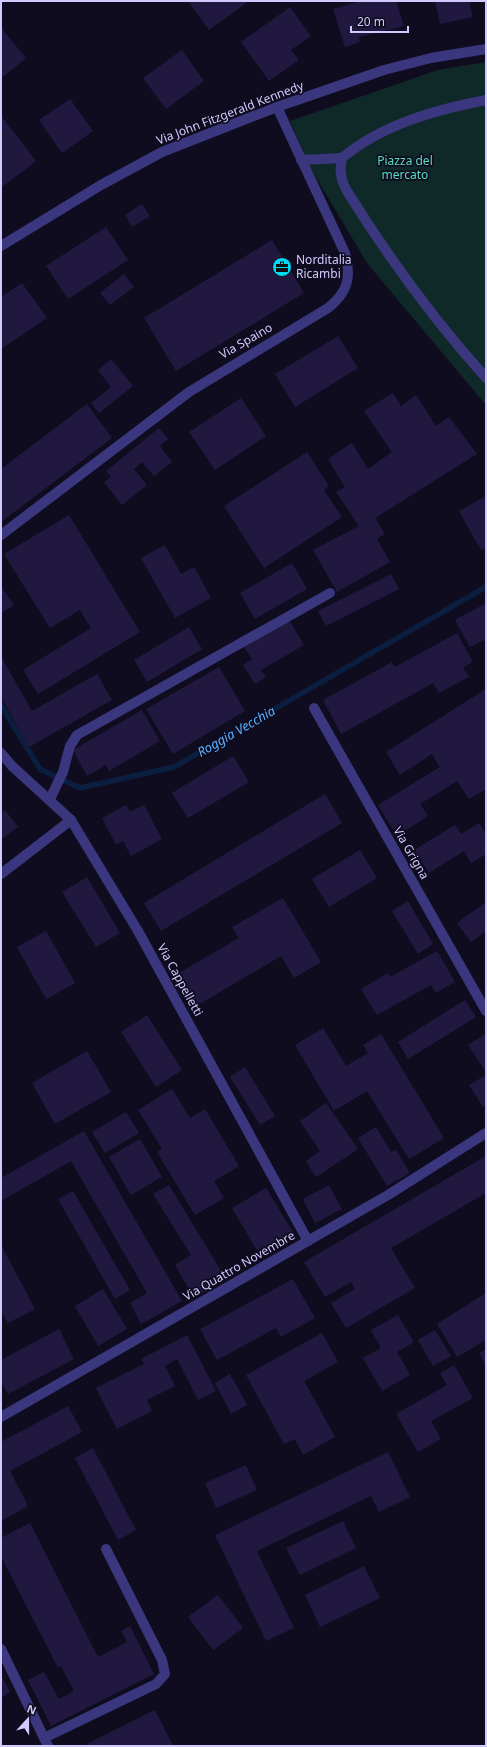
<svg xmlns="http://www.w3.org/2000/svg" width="487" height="1747" viewBox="0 0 487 1747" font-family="'Noto Sans',sans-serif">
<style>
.green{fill:#0f2929}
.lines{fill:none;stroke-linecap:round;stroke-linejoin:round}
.stream{stroke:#0b1e40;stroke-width:5.5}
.building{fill:#211840}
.pedestrian{stroke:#3a377f;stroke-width:10}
.minor{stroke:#3a377f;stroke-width:10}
.tertiary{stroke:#3a377f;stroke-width:10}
.labels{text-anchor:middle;stroke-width:3.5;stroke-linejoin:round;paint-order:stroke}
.street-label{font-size:12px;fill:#d1caff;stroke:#100c1f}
.park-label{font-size:12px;fill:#56dfbe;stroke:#100c1f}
.poi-label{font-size:12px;fill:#d1caff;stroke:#100c1f;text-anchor:start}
.water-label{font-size:13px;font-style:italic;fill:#58b0ff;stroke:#100c1f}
</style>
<rect width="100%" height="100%" fill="#100c1f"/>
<polygon class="green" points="486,62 486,405 367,263 311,169 290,121 438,70"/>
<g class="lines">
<polyline class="stream" points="1,705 40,769 80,788 174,767 486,587"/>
</g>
<g class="building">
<polygon points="188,1 249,1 209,30"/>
<polygon points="361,1 396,1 404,26 359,37 360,42 345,47 333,9"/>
<polygon points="435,1 469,1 473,17 440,24"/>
<polygon points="290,7 311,36 291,50 299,60 269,81 241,42"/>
<polygon points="1,28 26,58 3,77 1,75"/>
<polygon points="182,50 204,81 166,109 143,78"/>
<polygon points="70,99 93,131 62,153 39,120"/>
<polygon points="1,116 36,161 2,187 1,186"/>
<polygon points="142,204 150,216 132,227 125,215"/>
<polygon points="106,227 128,260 68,299 46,266"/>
<polygon points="272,240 304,293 176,371 144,318"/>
<polygon points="124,274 134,287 110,305 100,293"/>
<polygon points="22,283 47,318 1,349 1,297"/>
<polygon points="338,336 358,368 295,407 275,374"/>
<polygon points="111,359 133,386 99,413 91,403 111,387 98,370"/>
<polygon points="393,393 401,406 416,395 436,426 449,417 477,454 375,518 385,534 377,539 390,562 337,592 313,550 359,526 336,492 345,487 328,459 352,443 368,469 392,452 364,411"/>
<polygon points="241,398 266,436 215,470 189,432"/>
<polygon points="87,404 112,438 1,522 1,469"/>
<polygon points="159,428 168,439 160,446 172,462 154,476 142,462 134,469 147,485 122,505 104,482 111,477 106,471"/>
<polygon points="307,452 329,486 324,490 342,517 264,568 224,506"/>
<polygon points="486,496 486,547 481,550 459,511"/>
<polygon points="69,515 140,632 38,694 23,670 91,628 80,610 50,628 4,554"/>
<polygon points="165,545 181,574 194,567 211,598 175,618 141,558"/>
<polygon points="292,563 307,589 255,619 240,593"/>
<polygon points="391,574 399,589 326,626 318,611"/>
<polygon points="1,586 14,605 1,613"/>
<polygon points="486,603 486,639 470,647 455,620"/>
<polygon points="289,620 304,645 261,670 266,677 255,684 243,665 252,659 244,647"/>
<polygon points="189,627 202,649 147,682 134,660"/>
<polygon points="457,633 473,662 463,667 469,677 439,693 433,683 341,734 323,700 392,662 395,667"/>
<polygon points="2,658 32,711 97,674 112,700 29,747 1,697 1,659"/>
<polygon points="219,667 245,711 173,754 146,709"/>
<polygon points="486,689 486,789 469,799 457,781 420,804 428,816 397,836 378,805 440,767 432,754 400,775 386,752"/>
<polygon points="142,710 160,741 109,771 106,765 87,776 73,750"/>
<polygon points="233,756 249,782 188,818 172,793"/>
<polygon points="325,794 342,823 161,931 144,903"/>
<polygon points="126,805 130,812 144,805 162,839 131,856 123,841 116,845 102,818"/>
<polygon points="5,810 18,827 1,840 1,813"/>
<polygon points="479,823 486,834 486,854 471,863 464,851 429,873 414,850 455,825 461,834"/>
<polygon points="360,850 377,878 329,907 312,879"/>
<polygon points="87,877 120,933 96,947 62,892"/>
<polygon points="283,898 321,962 294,978 281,956 191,1009 172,977 239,938 232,927"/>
<polygon points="408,901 433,944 418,954 392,911"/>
<polygon points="486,902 486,931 471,942 457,923"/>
<polygon points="46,931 75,983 46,999 17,947"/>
<polygon points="437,951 455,982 436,993 431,985 377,1015 361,989 388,973 390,977"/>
<polygon points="465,1000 476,1017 408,1059 398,1042"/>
<polygon points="147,1015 182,1070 156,1087 121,1032"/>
<polygon points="323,1028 346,1066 368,1053 363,1045 381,1034 444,1138 409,1159 367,1091 334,1111 295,1045"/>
<polygon points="485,1034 486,1037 486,1072 468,1045"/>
<polygon points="87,1051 111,1092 55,1124 32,1083"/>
<polygon points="245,1067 275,1116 260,1125 230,1077"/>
<polygon points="486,1075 486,1105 483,1107 469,1085"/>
<polygon points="172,1089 190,1118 205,1109 239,1166 214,1181 224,1198 195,1215 157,1152 162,1149 138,1110"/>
<polygon points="326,1103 358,1149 316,1177 306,1161 320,1151 300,1121"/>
<polygon points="126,1112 139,1133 105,1153 92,1132"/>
<polygon points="376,1127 391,1152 396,1150 410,1173 387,1186 358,1138"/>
<polygon points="84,1131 182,1301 141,1324 130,1303 147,1293 71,1161 1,1201 1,1178"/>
<polygon points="140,1139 162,1177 131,1195 109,1157"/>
<polygon points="486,1156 486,1193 391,1248 415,1288 346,1328 331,1303 355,1289 351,1282 325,1297 304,1262"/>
<polygon points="169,1185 226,1279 194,1298 175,1265 191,1255 153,1194"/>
<polygon points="329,1185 342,1209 315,1223 303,1199"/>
<polygon points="266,1188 294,1234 259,1254 232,1208"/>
<polygon points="73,1191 130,1290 115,1299 58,1199"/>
<polygon points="1,1245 35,1309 8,1323 1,1310"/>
<polygon points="293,1279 315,1318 281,1337 276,1328 217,1360 200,1329"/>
<polygon points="103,1289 127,1329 98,1346 75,1306"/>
<polygon points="486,1293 486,1340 457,1357 437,1324"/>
<polygon points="398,1315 414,1342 397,1352 410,1375 382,1391 363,1358 381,1348 371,1330"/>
<polygon points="59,1329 74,1359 8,1394 1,1382 1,1360"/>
<polygon points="435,1330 451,1356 433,1366 418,1340"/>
<polygon points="322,1333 338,1362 304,1381 335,1437 303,1455 295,1439 284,1444 246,1375"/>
<polygon points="187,1335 216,1391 198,1400 177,1359 165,1366 175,1386 147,1400 152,1411 117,1429 96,1388 144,1364 141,1359"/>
<polygon points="486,1349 486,1366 479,1353"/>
<polygon points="454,1365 473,1398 431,1421 441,1439 418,1452 396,1414 447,1385 440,1373"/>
<polygon points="230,1374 247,1405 231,1414 215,1383"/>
<polygon points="68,1406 82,1432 10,1471 28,1506 1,1521 1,1442"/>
<polygon points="93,1448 136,1530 118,1540 75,1458"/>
<polygon points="388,1452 410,1497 379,1512 371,1496 257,1551 294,1628 266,1641 215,1535"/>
<polygon points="246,1465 257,1490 216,1508 205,1483"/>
<polygon points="343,1521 356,1548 300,1575 286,1548"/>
<polygon points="30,1523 98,1657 127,1642 121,1631 130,1626 154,1674 51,1726 28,1680 44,1672 59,1699 74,1691 61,1666 58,1668 1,1556 1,1538"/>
<polygon points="364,1566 380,1598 320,1627 305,1595"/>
<polygon points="218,1595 243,1628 213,1650 188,1617"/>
<polygon points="1,1675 10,1692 1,1698"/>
<polygon points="155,1710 173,1746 87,1746 87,1744"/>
</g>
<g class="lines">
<g class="pedestrian">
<path d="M486,100C435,110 383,124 342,158C339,171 341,180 347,191C388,257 434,320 486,378"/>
<polyline points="301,160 342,158"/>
</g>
<g class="minor">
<polyline points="1,246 101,185 162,152 277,107 384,70 431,58 486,49"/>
<path d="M1,535L189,392L328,308C347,293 352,278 345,253L277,107"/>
<polyline points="314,708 486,1011"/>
<polyline points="1,753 12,766 71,820 138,931 308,1241"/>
<polyline points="50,799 63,772 70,746 77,735 330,593"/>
<polyline points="1,874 71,820"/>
<polyline points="1,1649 48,1746"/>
<polyline points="44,1738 156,1684 165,1674 162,1660 106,1549"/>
</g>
<polyline class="tertiary" points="1,1417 388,1195 486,1133"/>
</g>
<defs>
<symbol id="office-disc" viewBox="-11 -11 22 22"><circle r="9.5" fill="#00daf5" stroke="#100c1f"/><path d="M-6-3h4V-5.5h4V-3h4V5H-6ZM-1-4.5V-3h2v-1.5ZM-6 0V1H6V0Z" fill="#111"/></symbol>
</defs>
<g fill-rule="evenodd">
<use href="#office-disc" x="271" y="256" width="22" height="22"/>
</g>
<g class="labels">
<g class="street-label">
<text transform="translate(230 113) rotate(-21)" y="4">Via John Fitzgerald Kennedy</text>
<text transform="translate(246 341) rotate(-30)" y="4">Via Spaino</text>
<text transform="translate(411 853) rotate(60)" y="4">Via Grigna</text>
<text transform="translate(180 980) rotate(61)" y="4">Via Cappelletti</text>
<text transform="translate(239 1266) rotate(-30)" y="4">Via Quattro Novembre</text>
</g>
<g class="park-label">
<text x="405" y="165">Piazza del<tspan x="405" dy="14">mercato</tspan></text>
</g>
<g class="poi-label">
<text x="296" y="264">Norditalia<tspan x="296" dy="14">Ricambi</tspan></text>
</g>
<g class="water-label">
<text transform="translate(236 731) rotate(-30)" y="5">Roggia Vecchia</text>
</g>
</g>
<rect width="487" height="1747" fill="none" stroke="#d1caff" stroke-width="4"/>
<g transform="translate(28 1719) rotate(21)" stroke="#100c1f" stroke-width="3" paint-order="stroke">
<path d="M0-3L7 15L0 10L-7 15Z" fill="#d1caff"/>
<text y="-6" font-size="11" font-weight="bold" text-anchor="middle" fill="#d1caff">N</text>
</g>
<path d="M351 26v6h57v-6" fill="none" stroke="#d1caff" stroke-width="2"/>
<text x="357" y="26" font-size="12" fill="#d1caff" stroke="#100c1f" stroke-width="3" paint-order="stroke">20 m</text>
</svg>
